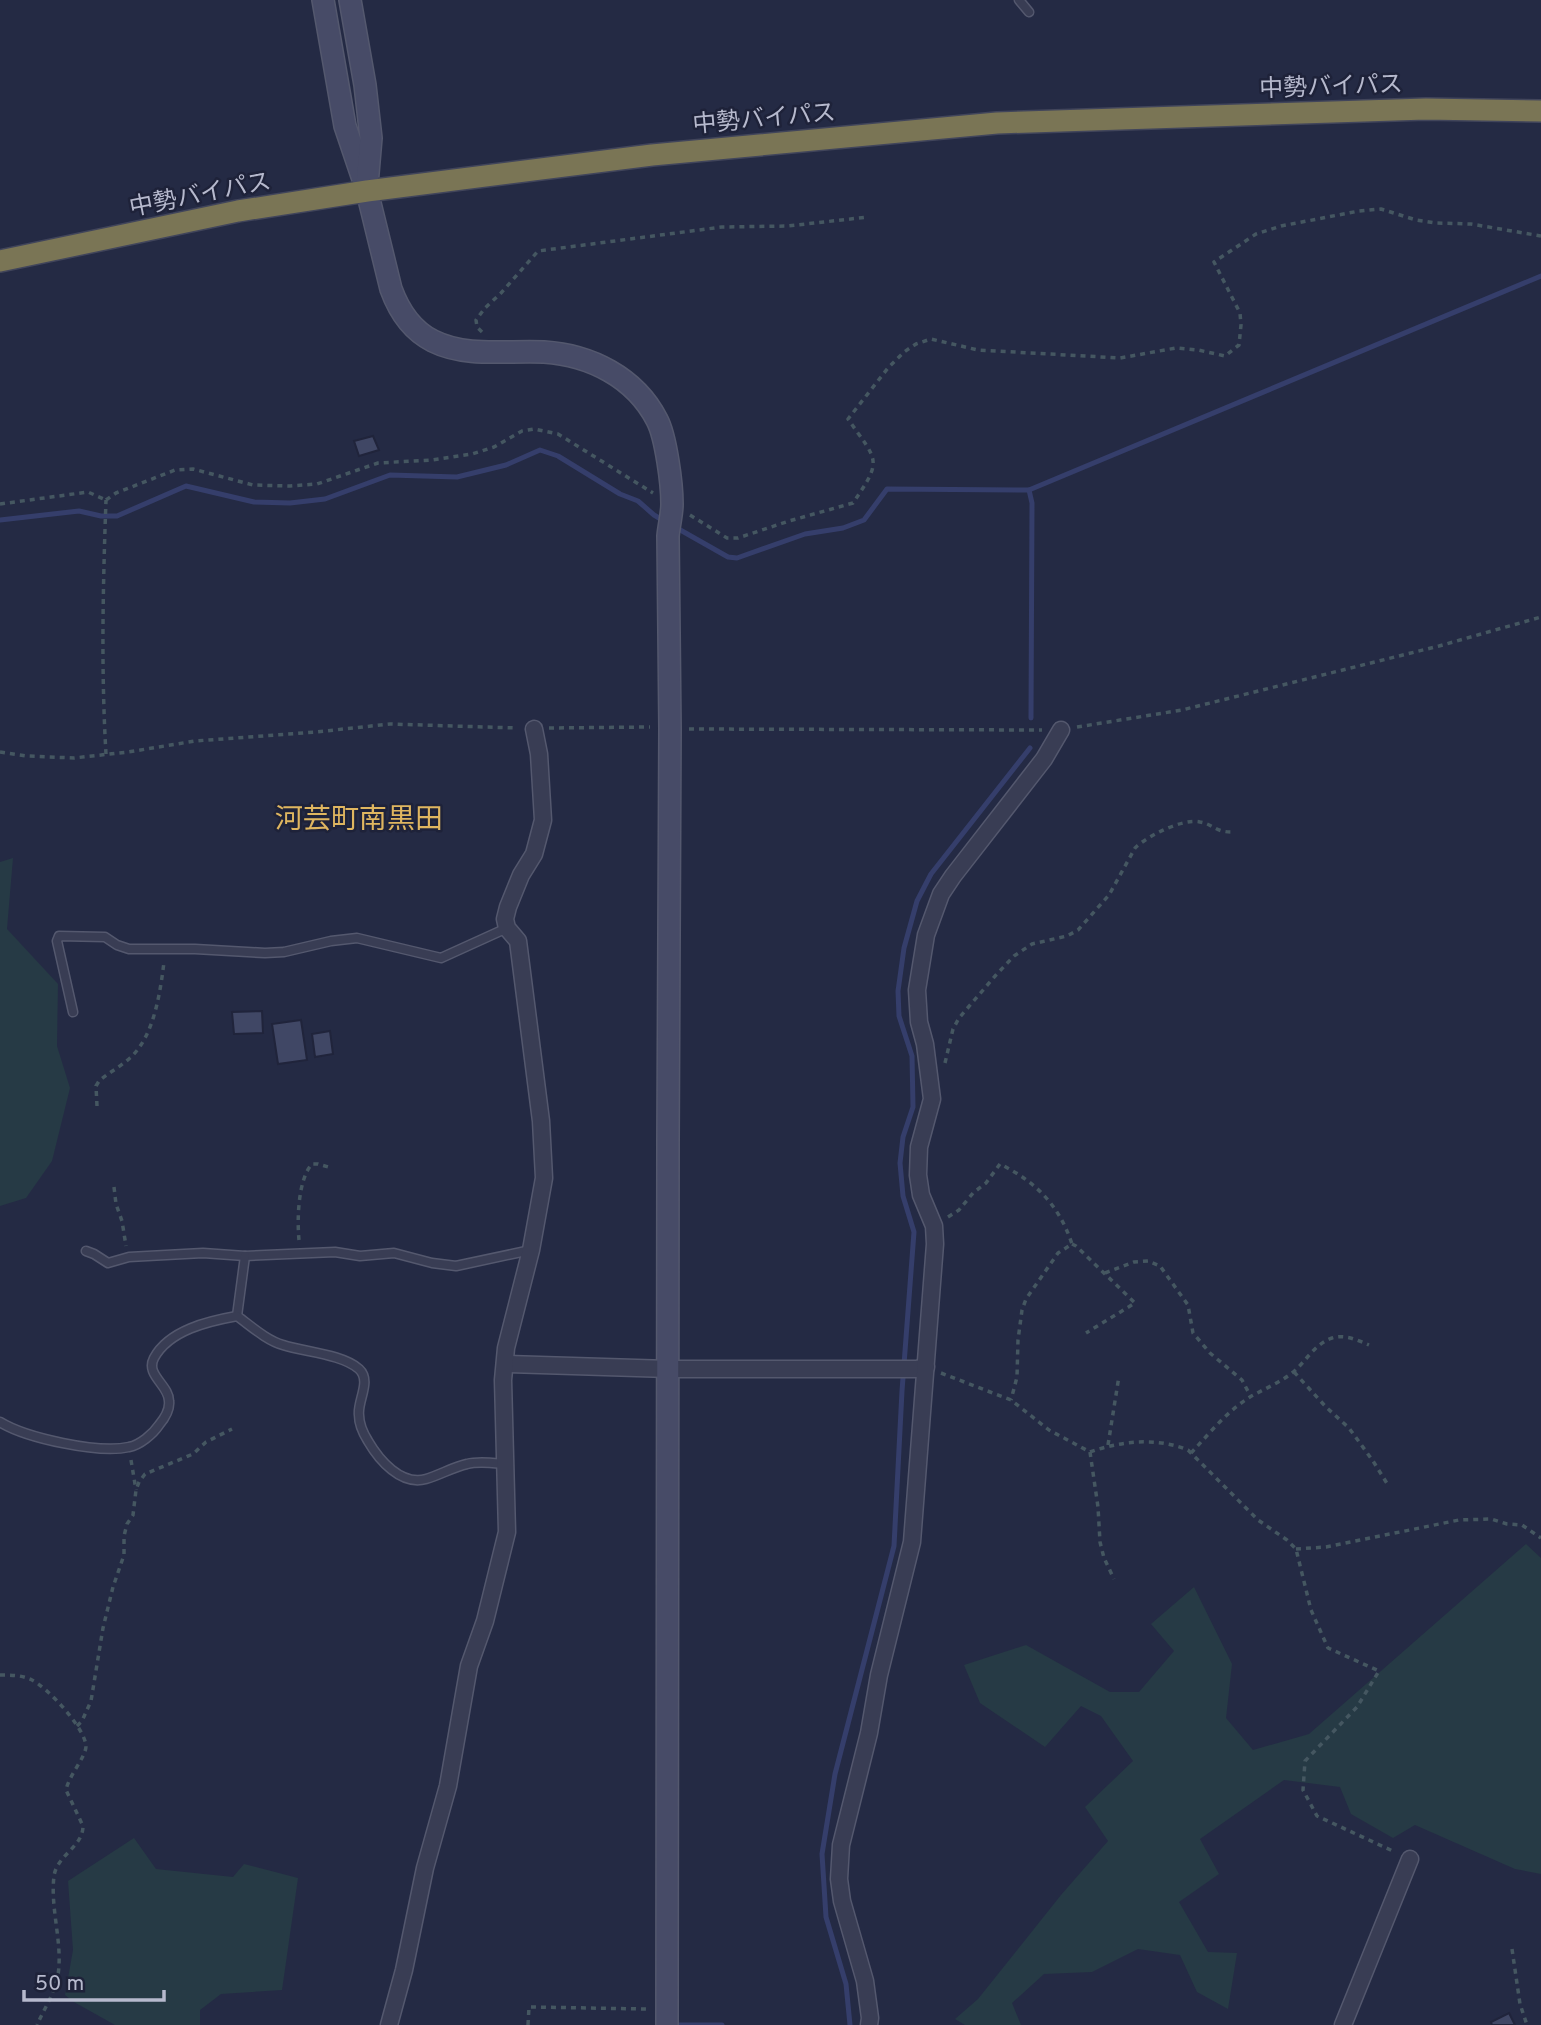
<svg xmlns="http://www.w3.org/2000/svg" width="1541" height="2025" viewBox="0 0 1541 2025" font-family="Overpass,'Noto Sans JP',sans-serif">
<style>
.green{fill:#263a45}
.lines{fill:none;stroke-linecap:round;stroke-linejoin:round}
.stream{stroke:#353e6b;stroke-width:5}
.building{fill:#404765;stroke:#20243b;stroke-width:2}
.lane-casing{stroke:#54586e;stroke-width:11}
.street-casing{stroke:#54586e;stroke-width:19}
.secondary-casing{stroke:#54586e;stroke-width:24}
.highway-casing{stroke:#41455b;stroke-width:24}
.path{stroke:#455761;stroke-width:3.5;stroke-dasharray:5 5;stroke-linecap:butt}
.lane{stroke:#393d54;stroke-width:8}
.street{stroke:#393d54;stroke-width:16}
.secondary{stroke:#474b67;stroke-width:21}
.highway{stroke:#7a7555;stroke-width:21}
.labels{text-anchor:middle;stroke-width:5;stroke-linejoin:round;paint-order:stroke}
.street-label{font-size:24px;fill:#b6b9cd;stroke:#1e2239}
.quarter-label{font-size:28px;fill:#dfb660;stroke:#1e2239}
</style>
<rect width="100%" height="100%" fill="#242a44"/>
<g class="green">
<polygon points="13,858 7,929 58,984 57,1046 70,1088 52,1161 26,1198 0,1206 0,862"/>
<polygon points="1526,1544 1541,1558 1541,1874 1515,1869 1415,1825 1393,1838 1351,1814 1340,1787 1284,1780 1200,1839 1219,1874 1179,1902 1208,1952 1237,1953 1228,2009 1197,1992 1180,1955 1138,1949 1092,1972 1044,1974 1012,2003 1021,2025 965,2025 955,2019 978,1999 1061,1895 1108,1841 1085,1807 1133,1761 1101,1716 1081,1706 1045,1747 980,1703 964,1665 1026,1645 1110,1692 1139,1692 1174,1651 1151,1624 1194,1587 1232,1664 1226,1718 1253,1750 1309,1734"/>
<polygon points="134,1838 156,1869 233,1877 244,1864 298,1878 282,1990 221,1994 200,2010 200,2025 115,2025 74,2002 65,1995 73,1950 68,1881"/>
</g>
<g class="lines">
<g class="stream">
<polyline points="1029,490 1032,503 1031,718"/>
<polyline points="0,520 79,511 101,516 117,516 186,486 254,502 290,503 325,499 390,475 457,477 506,465 540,450 558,456 620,494 638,501 654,515 664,521"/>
<polyline points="675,527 728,557 737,558 805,534 843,528 864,520 887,489 1029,490 1541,276"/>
<polyline points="679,2025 722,2025"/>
<polyline points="850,2025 846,1984 826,1917 822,1854 835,1774 894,1546 902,1391 914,1232 903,1196 900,1163 903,1137 913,1107 912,1056 899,1016 898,991 904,948 917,901 931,874 1030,748"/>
</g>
</g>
<g class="building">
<polygon points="373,436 379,450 359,456 354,441"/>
<polygon points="262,1011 263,1033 234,1034 232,1012"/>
<polygon points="301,1020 307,1060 278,1064 272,1024"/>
<polygon points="330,1031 333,1054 315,1057 312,1034"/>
<polygon points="1509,2013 1515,2025 1492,2025 1491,2022"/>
</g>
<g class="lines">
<defs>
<g id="lane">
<polyline points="1019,0 1029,12"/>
<polyline points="73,1012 57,941 59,936 105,937 117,945 129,949 195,949 265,953 284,952 331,941 357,938 441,958 507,928"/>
<polyline points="86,1251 94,1254 108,1263 129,1257 203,1253 245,1256 335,1252 360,1256 394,1253 432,1263 456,1266 531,1250"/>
<polyline points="237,1316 245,1256"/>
<path d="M0,1422C26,1438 99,1454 129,1447C140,1445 153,1434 159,1425C164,1419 170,1409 169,1401C169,1385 145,1375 154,1358C169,1330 209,1321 237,1316C251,1326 266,1340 283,1345C304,1352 342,1354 359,1369C372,1381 357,1401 359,1415C359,1424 363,1433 368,1441C379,1460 401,1486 426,1479C440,1475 453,1467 467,1464C479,1461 492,1463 504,1464"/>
</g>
<g id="street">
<polyline points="505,1364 669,1369 916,1369 926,1367"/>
<polyline points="389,2025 404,1970 425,1868 448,1786 469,1666 485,1621 507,1532 503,1380 506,1348 531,1250 544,1178 541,1121 518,941 507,928 505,919 508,907 521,875 534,854 543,820 539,754 534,729"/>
<polyline points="869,2025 870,2018 865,1981 842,1901 839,1879 841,1845 869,1733 879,1675 912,1542 935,1244 934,1226 921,1195 918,1175 919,1147 932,1099 925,1044 919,1022 917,990 926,935 941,894 953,876 1044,759 1061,730"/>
<polyline points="1343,2025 1410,1859"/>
</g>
<g id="secondary">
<path d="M323,0L345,126L367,191L391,289C399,311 411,330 433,341C467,358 508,350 544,352C590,355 635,377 657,420C666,437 672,484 672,504C672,514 669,525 668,536L670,729L668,1143L667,2025"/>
<polyline points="350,0 365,85 371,138 367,185"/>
</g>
<polyline id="highway" points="0,261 238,211 367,191 652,155 997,123 1426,109 1541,111"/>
</defs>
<use href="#lane" class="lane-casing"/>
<use href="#street" class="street-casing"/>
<use href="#secondary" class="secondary-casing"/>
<use href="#highway" class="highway-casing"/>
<g class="path">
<polyline points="482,332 477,327 476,320 485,308 501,293 538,251 722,227 788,226 868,217"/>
<polyline points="106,500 116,493 175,470 193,469 253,485 290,486 317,484 378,463 432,460 472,454 494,447 522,431 534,429 558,434 653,493"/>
<polyline points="0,504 88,492 106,500"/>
<path d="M690,515L727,538H738L789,521L853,503C883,459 878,462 848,419L888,368L904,352L916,344L931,339L978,350L1120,358L1176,348L1198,350L1225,356L1239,345L1241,325L1240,313L1214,262L1256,234L1281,226L1359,211L1381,209L1416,220L1435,223L1471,224L1541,236"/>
<polyline points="1077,727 1182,710 1439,646 1541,617"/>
<polyline points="549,728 650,727"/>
<polyline points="689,729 1042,730"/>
<polyline points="0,752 27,756 74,758 128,752 195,741 316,732 390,724 517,728"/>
<path d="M106,754C101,670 103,584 106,500"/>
<path d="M945,1063L953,1029L959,1018L996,975L1014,956L1032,944L1067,936L1078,930L1109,895L1135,848C1147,836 1183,818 1200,822C1213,824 1215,832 1231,832"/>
<path d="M97,1106L96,1086L99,1081C108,1073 120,1067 130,1058C154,1036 160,994 164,962"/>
<polyline points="114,1187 116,1204 122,1221 126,1246"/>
<path d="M948,1217L959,1210L973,1193L986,1183L1000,1164C1036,1182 1059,1205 1072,1244L1058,1253L1026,1299L1022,1310L1018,1340L1017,1377L1011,1400"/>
<path d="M299,1240C297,1220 298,1179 312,1164H318L332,1168"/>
<polyline points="1072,1244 1076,1246 1135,1303 1086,1333"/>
<polyline points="1105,1273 1134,1262 1148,1261 1160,1266 1188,1305 1193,1333 1210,1353 1242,1380 1251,1397"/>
<polyline points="1294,1372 1326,1407 1349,1428 1373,1461 1388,1485"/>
<path d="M941,1373L1011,1400L1049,1430L1090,1452C1121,1441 1156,1437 1188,1450L1258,1520L1287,1540L1296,1549L1311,1610L1328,1648L1379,1671L1357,1707L1305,1761L1303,1790L1317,1816L1395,1852"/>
<polyline points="1108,1445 1119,1376"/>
<polyline points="1090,1452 1098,1507 1100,1542 1104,1558 1114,1579"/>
<path d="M1191,1453C1209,1434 1227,1411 1250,1397C1264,1389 1279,1383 1292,1373C1306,1362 1314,1344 1332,1338C1345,1334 1357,1340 1369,1345"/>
<polyline points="131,1460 136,1490"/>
<polyline points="1296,1549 1326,1547 1459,1520 1491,1519 1507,1524 1522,1525 1541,1538"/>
<path d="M0,1675C11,1675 22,1675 32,1680C48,1688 85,1728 86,1746C86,1757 69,1775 66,1790L83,1826C83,1847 57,1855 54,1876C50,1909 63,1943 58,1975C55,1993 44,2009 37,2025"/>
<polyline points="77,1726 82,1721 91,1701 103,1628 113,1587 124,1555 124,1536 127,1524 133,1515 136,1490 139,1482 145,1474 193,1454 206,1442 232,1429"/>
<polyline points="1512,1949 1520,2004 1527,2025"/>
<polyline points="528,2025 529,2007 648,2009"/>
</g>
<use href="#lane" class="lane"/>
<use href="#street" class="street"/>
<use href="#secondary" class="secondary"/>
<use href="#highway" class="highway"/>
</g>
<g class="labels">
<g class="street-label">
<text transform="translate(1331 86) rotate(-2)" y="8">中勢バイパス</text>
<text transform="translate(764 118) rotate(-5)" y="8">中勢バイパス</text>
<text transform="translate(200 194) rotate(-11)" y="8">中勢バイパス</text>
</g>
<g class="quarter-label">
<text x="359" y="828">河芸町南黒田</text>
</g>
</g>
<path d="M24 1990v10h140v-10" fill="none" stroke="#b6b9cd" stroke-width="3.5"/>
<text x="35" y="1990" font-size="21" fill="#b6b9cd" stroke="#1e2239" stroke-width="5" paint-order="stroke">50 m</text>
</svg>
